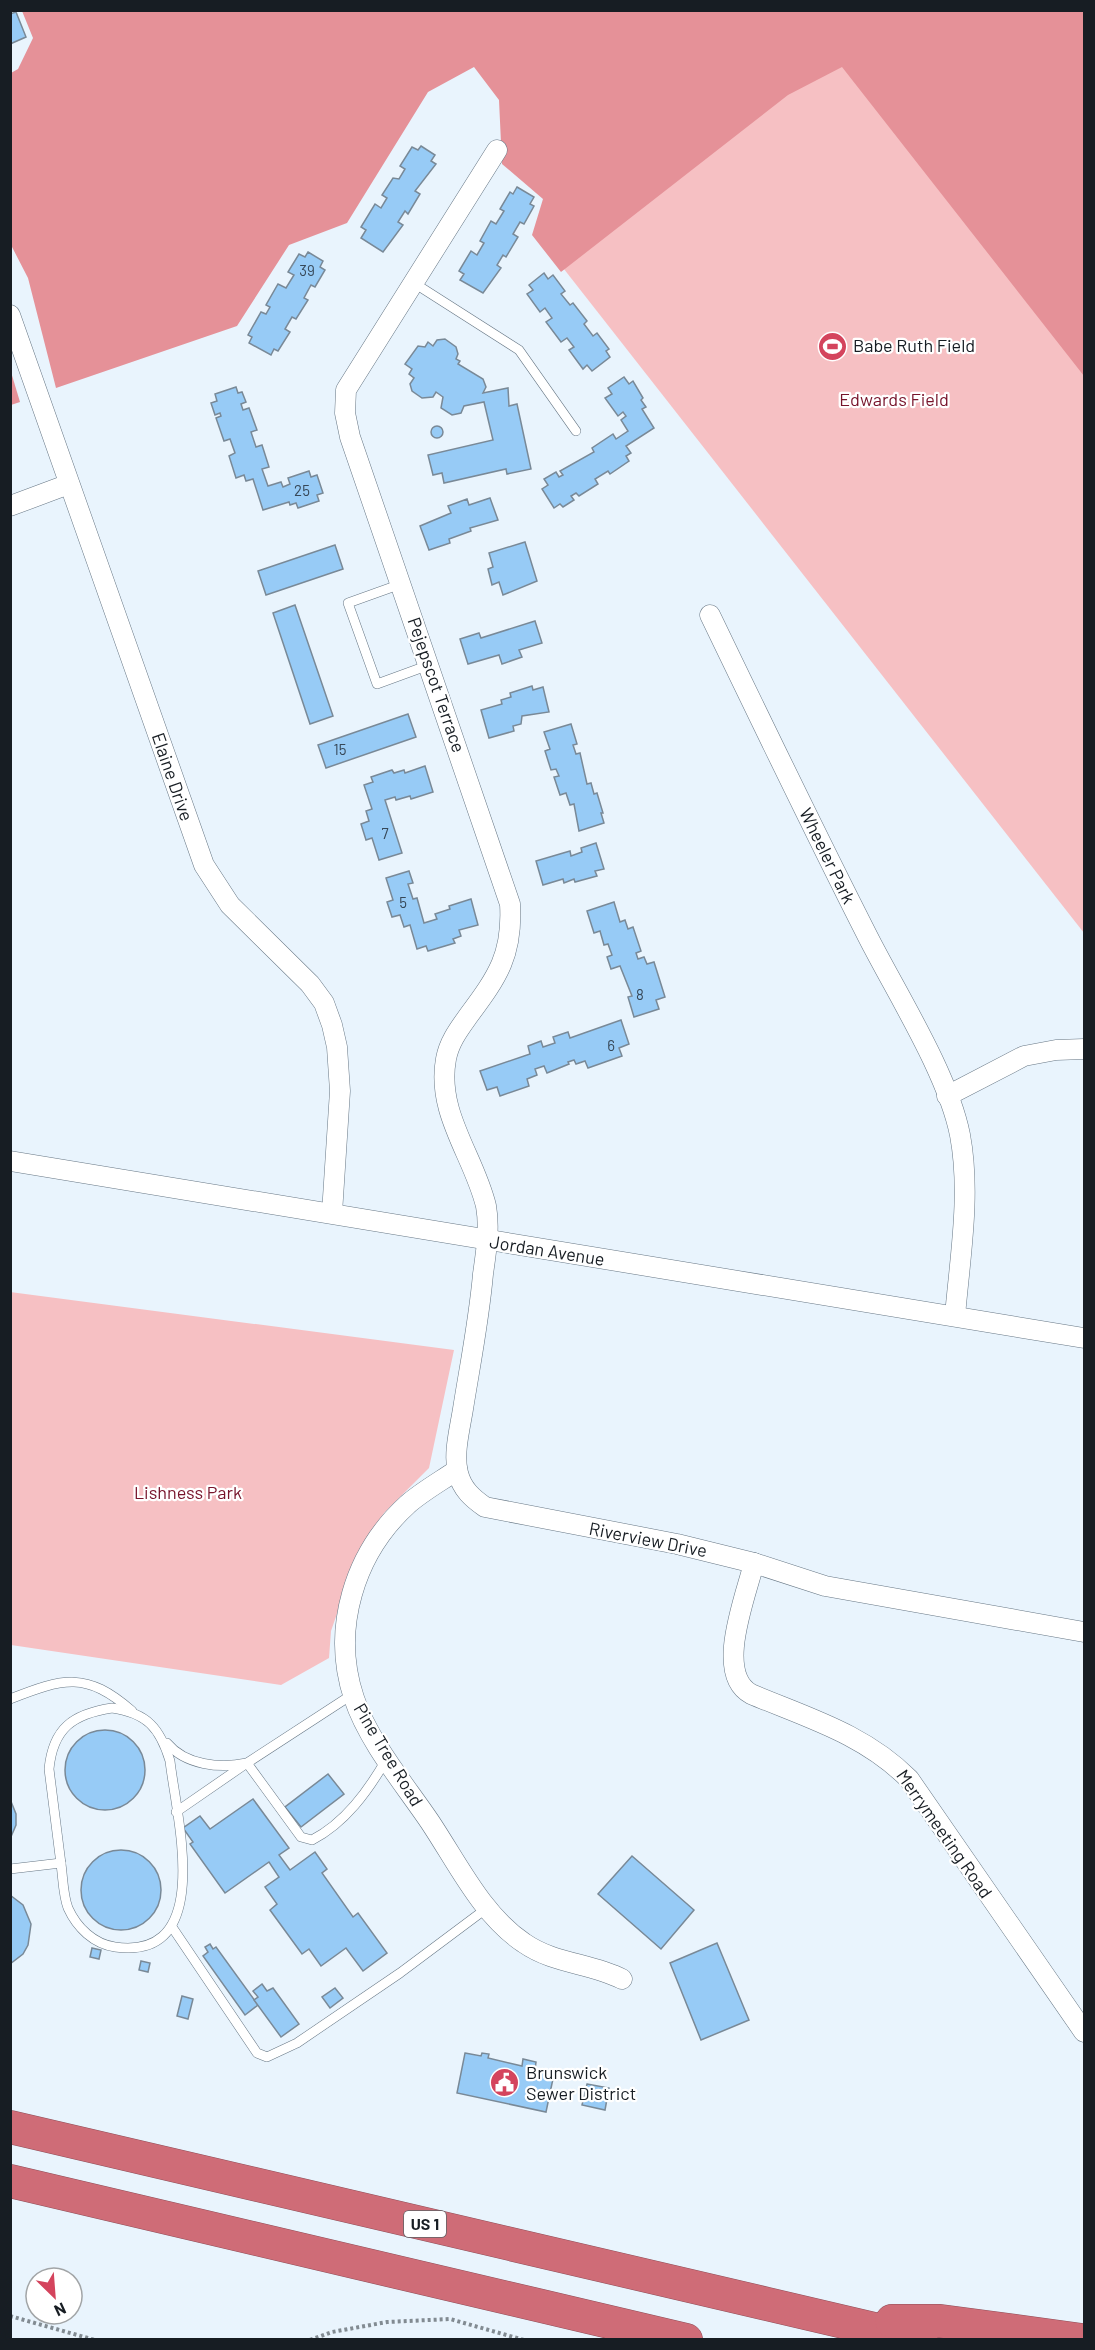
<svg xmlns="http://www.w3.org/2000/svg" width="1095" height="2350" viewBox="0 0 1095 2350" font-family="Barlow,sans-serif">
<style>
.green{fill:#f6c0c3}
.forest{fill:#e59198}
.building{fill:#97cbf6;stroke:#798997;stroke-width:1.5}
.lines{fill:none;stroke-linecap:round;stroke-linejoin:round}
.service-casing{stroke:#677785;stroke-width:10}
.minor-casing{stroke:#677785;stroke-width:21}
.motorway-casing{stroke:#8f505a;stroke-width:34}
.path{stroke:#828b92;stroke-width:4;stroke-dasharray:3 3;stroke-linecap:butt}
.service{stroke:#fff;stroke-width:9}
.minor{stroke:#fff;stroke-width:20}
.motorway{stroke:#cf6c77;stroke-width:33}
.labels{text-anchor:middle;stroke-width:4.5;stroke-linejoin:round;paint-order:stroke}
.number-label{font-size:15px;fill:#374858}
.shield{fill:#fff;stroke:#5d6165;stroke-width:1.5}
.shield-label{font-size:16px;font-weight:bold;fill:#171d23}
.poi-label{font-size:18px;fill:#171d23;stroke:#fff;text-anchor:start}
.park-label{font-size:18px;fill:#77142b;stroke:#fff}
.street-label{font-size:18px;fill:#171d23;stroke:#fff}
</style>
<rect width="100%" height="100%" fill="#e9f4fd"/>
<g class="green">
<polygon points="839,41 1084,353 1084,933 560,264"/>
<polygon points="10,1292 454,1350 429,1468 384,1513 357,1556 331,1631 329,1658 281,1685 11,1645"/>
</g>
<g class="forest">
<polygon points="22,11 1084,11 1084,376 842,67 788,95 561,272 532,235 543,199 502,164 499,100 474,67 428,92 347,223 289,245 237,326 56,388 28,278 11,245 11,73 18,69 33,38"/>
<polygon points="11,372 20,402 11,405 10,405"/>
</g>
<g class="building">
<polygon points="16,12 26,37 10,44 10,14"/>
<polygon points="421,146 435,155 431,161 436,164 415,191 420,194 408,214 405,211 398,222 403,225 383,252 361,238 366,230 361,227 375,204 381,208 387,198 382,195 393,178 399,179 405,169 400,166 412,147 418,150"/>
<polygon points="517,187 534,197 530,204 534,206 524,224 520,222 513,234 518,237 506,257 503,255 497,265 501,268 483,293 460,280 464,274 459,271 471,251 477,255 484,243 480,241 491,221 496,224 504,211 500,209 510,192 513,194"/>
<polygon points="308,252 323,261 320,267 325,270 315,287 311,285 304,298 308,300 296,319 292,317 285,329 290,332 278,351 274,349 271,355 249,343 252,337 248,335 261,312 266,314 270,307 266,305 278,284 286,288 294,275 288,272 299,254 305,257"/>
<polygon points="544,273 548,279 553,275 565,291 561,294 570,305 573,303 587,321 584,324 593,336 597,333 609,349 606,351 610,357 592,371 587,365 583,369 569,350 574,347 567,338 561,342 546,322 552,318 545,308 540,312 527,294 533,290 529,285"/>
<polygon points="445,339 456,347 458,354 456,359 460,361 458,364 483,379 486,387 483,393 508,388 509,406 517,404 531,469 507,474 506,469 444,483 442,473 433,475 428,455 493,440 484,402 464,406 461,413 452,415 441,408 443,397 436,392 433,397 422,398 412,391 410,384 414,378 409,374 412,369 405,364 418,346 425,347 428,342 433,346 437,340"/>
<polygon points="624,377 629,384 633,381 643,398 641,400 646,407 642,409 654,428 626,446 631,453 626,456 629,461 610,474 608,471 595,479 598,484 579,496 576,493 571,496 574,500 563,507 560,504 554,508 542,489 548,485 544,479 556,472 559,477 563,475 560,471 594,452 592,448 613,434 616,439 628,431 621,420 626,416 623,412 618,416 605,398 612,394 608,388"/>
<polygon points="236,387 238,393 242,392 246,402 241,404 243,410 249,408 257,430 251,432 256,447 262,445 269,467 262,469 268,486 281,482 283,487 290,484 288,478 309,471 311,477 317,475 323,493 317,495 319,501 298,508 296,503 290,505 289,502 263,510 253,479 246,481 244,475 236,478 229,456 235,453 230,439 224,441 216,418 221,416 220,413 215,415 211,403 217,401 215,394"/>
<circle cx="437" cy="432" r="6"/>
<polygon points="490,498 498,520 470,528 471,531 449,539 450,543 429,550 420,526 451,513 448,506 467,499 469,505"/>
<polygon points="525,542 537,581 503,595 499,582 492,585 488,569 493,567 489,553"/>
<polygon points="335,545 343,569 266,595 258,571"/>
<polygon points="295,605 333,716 310,724 273,613"/>
<polygon points="535,621 542,643 519,650 522,657 502,664 499,655 468,664 460,639 479,633 481,638"/>
<polygon points="532,686 533,690 543,687 549,712 522,716 521,724 513,726 514,731 489,738 481,710 502,704 501,700 511,697 510,693"/>
<polygon points="408,714 416,737 326,768 318,745"/>
<polygon points="571,724 577,744 573,745 576,754 580,753 587,784 591,783 594,794 597,793 603,813 601,813 604,823 579,831 574,804 570,805 566,793 560,795 554,777 559,776 556,769 551,770 545,751 550,749 544,732"/>
<polygon points="425,766 433,792 411,799 410,796 396,800 395,797 385,800 402,853 379,860 372,838 366,840 361,824 369,821 366,811 372,809 364,785 373,782 371,777 392,770 394,773 404,770 405,773"/>
<polygon points="596,843 604,869 595,871 597,876 575,882 574,879 564,883 563,879 543,885 536,861 570,851 571,856 582,852 581,848"/>
<polygon points="409,871 413,883 408,884 413,899 417,898 424,923 437,919 435,914 450,909 449,906 471,899 478,925 459,930 461,936 453,939 455,943 428,951 426,946 417,949 410,925 404,927 400,915 392,917 387,902 393,900 386,878"/>
<polygon points="614,902 620,922 625,920 628,929 633,927 641,951 636,953 638,959 644,957 647,964 654,962 665,997 656,1000 659,1009 634,1017 628,997 632,996 620,966 611,969 607,957 612,955 608,944 604,945 600,931 594,933 587,911"/>
<polygon points="621,1020 629,1044 619,1048 622,1056 588,1068 585,1061 576,1064 574,1060 568,1062 569,1064 547,1073 544,1066 535,1069 537,1075 527,1079 529,1086 500,1096 497,1087 487,1090 480,1071 530,1054 528,1046 541,1041 543,1047 555,1043 553,1037 568,1032 570,1038"/>
<circle cx="105" cy="1770" r="40"/>
<polygon points="328,1774 344,1794 301,1827 285,1807"/>
<polygon points="10,1799 16,1814 16,1825 10,1839"/>
<polygon points="253,1799 289,1848 279,1855 290,1870 315,1852 327,1869 322,1873 353,1917 358,1913 387,1953 363,1971 346,1948 321,1966 309,1949 302,1954 270,1910 277,1904 265,1887 279,1877 269,1862 225,1893 190,1844 193,1842 183,1828 200,1816 210,1829"/>
<circle cx="121" cy="1890" r="40"/>
<polygon points="632,1856 694,1910 661,1949 598,1894"/>
<polygon points="10,1895 23,1905 31,1924 28,1945 23,1954 10,1964"/>
<polygon points="717,1943 749,2020 701,2040 670,1963"/>
<polygon points="210,1944 213,1949 216,1947 258,2005 245,2015 203,1956 208,1952 205,1947"/>
<polygon points="92,1948 101,1950 99,1959 90,1957"/>
<polygon points="141,1961 150,1963 148,1972 139,1970"/>
<polygon points="262,1984 267,1991 273,1988 299,2024 281,2037 254,2000 258,1997 253,1991"/>
<polygon points="335,1988 343,1998 330,2008 322,1997"/>
<polygon points="182,1996 193,1999 188,2019 177,2016"/>
<polygon points="465,2053 481,2056 482,2053 489,2054 488,2058 522,2066 523,2059 536,2062 535,2070 554,2074 546,2112 457,2093"/>
<polygon points="587,2084 609,2088 605,2110 582,2105"/>
</g>
<g class="lines">
<defs>
<g id="service">
<polyline points="414,283 519,350 576,431"/>
<polyline points="401,584 348,603 377,684 429,665"/>
<path d="M10,1699C64,1678 86,1671 132,1711"/>
<path d="M112,1708C147,1713 160,1728 170,1761C176,1816 216,1961 115,1947C94,1944 77,1928 68,1908C63,1895 63,1878 61,1864C57,1832 53,1800 49,1769C53,1728 73,1714 112,1708Z"/>
<path d="M167,1743C185,1765 220,1769 247,1763L353,1694"/>
<path d="M176,1812L247,1763L301,1837L312,1840C345,1823 368,1791 386,1760"/>
<polyline points="10,1869 61,1863"/>
<polyline points="172,1927 257,2053 267,2057 297,2043 400,1973 487,1908"/>
</g>
<g id="minor">
<path d="M497,150L346,390L345,413L350,437L510,904C513,954 498,976 469,1015C459,1029 449,1042 446,1059C436,1113 474,1156 486,1206C490,1228 486,1253 483,1274C479,1320 470,1365 463,1409C460,1428 453,1454 458,1473C462,1489 472,1498 485,1507L677,1544L754,1563L825,1586L1084,1632"/>
<polyline points="10,315 204,865 230,905 310,984 324,1003 332,1025 337,1047 340,1091 332,1213"/>
<polyline points="10,506 69,484"/>
<path d="M710,615C762,723 814,831 868,937C897,994 948,1074 960,1135C971,1194 960,1257 955,1316"/>
<polyline points="947,1096 1024,1056 1056,1050 1084,1049"/>
<polyline points="10,1161 1084,1338"/>
<path d="M457,1470C441,1481 423,1491 408,1504C354,1553 331,1629 354,1698C368,1741 405,1785 430,1822C458,1864 482,1915 524,1943C554,1964 591,1963 622,1979"/>
<path d="M754,1563C746,1596 714,1674 751,1694C808,1718 864,1734 909,1779L1084,2032"/>
</g>
<g id="motorway">
<polyline points="10,2127 921,2340"/>
<polyline points="10,2181 686,2340"/>
<polyline points="892,2321 940,2321 1081,2340"/>
</g>
</defs>
<use href="#service" class="service-casing"/>
<use href="#minor" class="minor-casing"/>
<use href="#motorway" class="motorway-casing"/>
<g class="path">
<polyline points="10,2316 95,2340"/>
<polyline points="310,2340 332,2332 387,2322 450,2319 524,2340"/>
</g>
<use href="#service" class="service"/>
<use href="#minor" class="minor"/>
<use href="#motorway" class="motorway"/>
</g>
<defs>
<symbol id="stadium-disc" viewBox="-11 -11 22 22"><circle r="9.5" fill="#d4445d" stroke="#fff"/><path d="M0-5a6.5 5 0 1 0 0 10a6.5 5 0 1 0 0-10ZM-3.5-1.8h7v3.6h-7Z" fill="#fff"/></symbol>
<symbol id="civic-disc" viewBox="-11 -11 22 22"><circle r="9.5" fill="#d4445d" stroke="#fff"/><path d="M-.6-6.5H3V-4.5H.6V-3L4-1V1h2V6H-6V1h2V-1L-.6-3ZM-1.2 2.5V6h2.4V2.5Z" fill="#fff"/></symbol>
</defs>
<g fill-rule="evenodd">
<use href="#stadium-disc" x="816" y="330" width="33" height="33"/>
<use href="#civic-disc" x="488" y="2066" width="33" height="33"/>
</g>
<g class="labels">
<g class="number-label">
<text x="307" y="276">39</text>
<text x="302" y="496">25</text>
<text x="340" y="755">15</text>
<text x="385" y="839">7</text>
<text x="403" y="908">5</text>
<text x="640" y="1000">8</text>
<text x="611" y="1051">6</text>
</g>
<rect class="shield" x="404" y="2211" width="42" height="26" rx="4.5"/>
<g class="shield-label">
<text x="425" y="2230">US 1</text>
</g>
<g class="poi-label">
<text x="853" y="352">Babe Ruth Field</text>
<text x="526" y="2079">Brunswick<tspan x="526" dy="21">Sewer District</tspan></text>
</g>
<g class="park-label">
<text x="894" y="406">Edwards Field</text>
<text x="188" y="1499">Lishness Park</text>
</g>
<g class="street-label">
<text transform="translate(436 685) rotate(71)" y="6">Pejepscot Terrace</text>
<text transform="translate(172 777) rotate(71)" y="6">Elaine Drive</text>
<text transform="translate(827 856) rotate(64)" y="6">Wheeler Park</text>
<text transform="translate(547 1251) rotate(9)" y="6">Jordan Avenue</text>
<text transform="translate(648 1540) rotate(11)" y="6">Riverview Drive</text>
<text transform="translate(388 1755) rotate(59)" y="6">Pine Tree Road</text>
<text transform="translate(944 1834) rotate(55)" y="6">Merrymeeting Road</text>
</g>
</g>
<rect width="1095" height="2350" fill="none" stroke="#171d23" stroke-width="24"/>
<g transform="translate(54 2296) rotate(155)"><circle r="28" fill="#ffffff" stroke="#a2a5a7" stroke-width="1.5"/>
<path d="M0-4.5L10 22L0 15L-10 22Z" fill="#d4445d"/>
<text y="-9" font-size="16" font-weight="bold" text-anchor="middle" fill="#171d23">N</text>
</g>
</svg>
